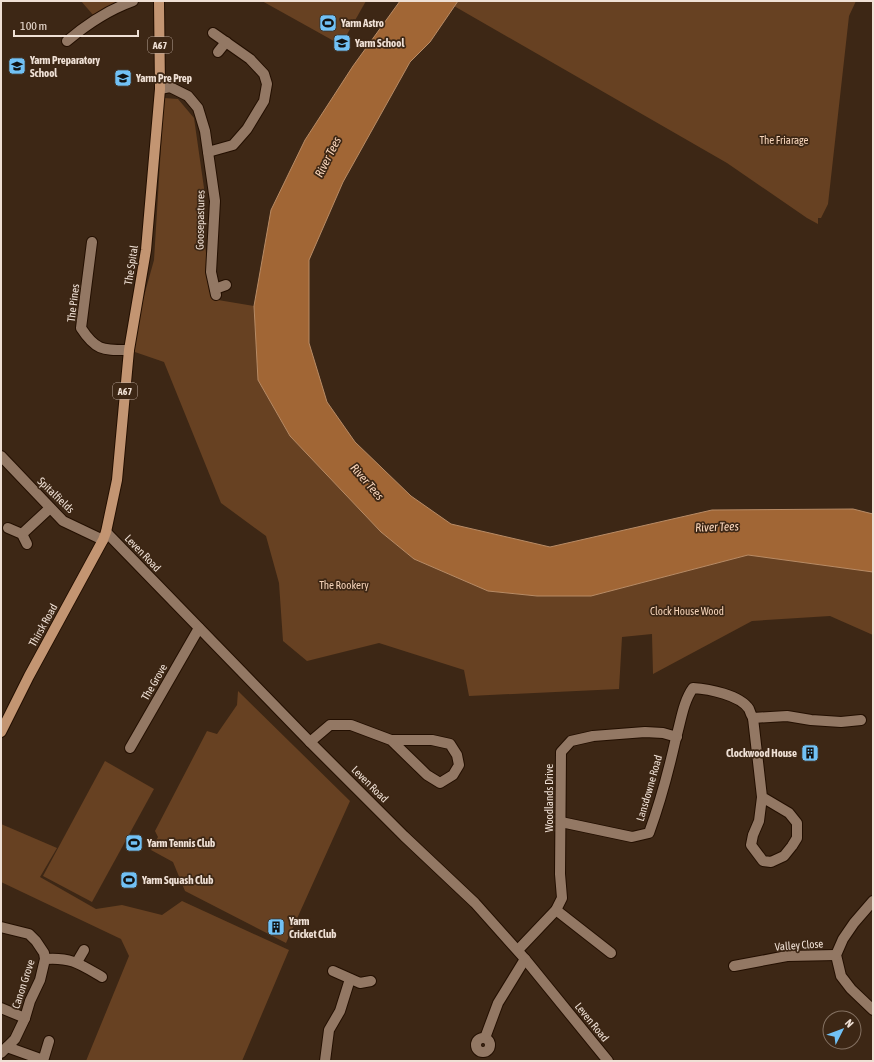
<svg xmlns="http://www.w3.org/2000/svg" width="874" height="1062" viewBox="0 0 874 1062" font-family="'Asap Condensed',sans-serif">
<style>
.green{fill:#674122}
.water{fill:#a16635;stroke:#b88b65}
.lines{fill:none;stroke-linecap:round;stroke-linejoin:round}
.street-casing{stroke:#230f01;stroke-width:12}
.primary-casing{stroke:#230f01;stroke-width:12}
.street{stroke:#937864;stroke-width:10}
.primary{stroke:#c39572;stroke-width:10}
.labels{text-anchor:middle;stroke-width:3.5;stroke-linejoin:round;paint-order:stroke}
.shield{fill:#3d2715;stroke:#baa89b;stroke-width:1}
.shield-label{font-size:10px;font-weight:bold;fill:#efe0d5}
.poi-label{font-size:11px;font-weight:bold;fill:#efe0d5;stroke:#3d2715;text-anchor:start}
.park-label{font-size:11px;fill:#f6d4ba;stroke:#3d2715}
.street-label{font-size:11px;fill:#efe0d5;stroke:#3d2715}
.water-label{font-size:12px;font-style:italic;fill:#fad7bd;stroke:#3d2715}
</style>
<rect width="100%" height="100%" fill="#3d2715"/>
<g class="green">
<polygon points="81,1 123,1 94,16"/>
<polygon points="262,1 366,1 341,45"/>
<polygon points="458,1 856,1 849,16 828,204 821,218 818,218 818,224 807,218 727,163 454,6"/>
<polygon points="164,98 178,99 194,118 204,188 205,245 212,299 254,306 258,380 290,436 381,532 414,559 488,591 537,596 591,596 748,555 873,572 873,635 830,616 752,621 653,674 652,634 622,637 619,689 469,696 464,670 379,643 307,661 283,641 279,583 266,536 221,503 164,362 129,350 154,260"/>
<polygon points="238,691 350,801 286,943 185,891 173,862 151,850 158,837 155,831 207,731 217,734 237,705"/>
<polygon points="105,761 154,789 92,902 43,876"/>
<polygon points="1,824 57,848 40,877 96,909 122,905 162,915 182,901 289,950 242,1061 86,1061 129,956 121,939 1,882"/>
</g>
<polygon class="water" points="400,1 458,1 430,42 410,62 343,182 309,260 309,343 327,402 355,442 411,496 451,524 550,547 712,510 853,509 873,514 873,572 748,555 591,596 537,596 488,591 414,559 381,532 290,436 258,380 254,306 271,210 305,140 353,66"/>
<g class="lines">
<defs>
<g id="street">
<path d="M67,41C87,24 108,10 133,1"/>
<polyline points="218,52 226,42"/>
<polyline points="160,89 170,87 188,96 198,108 205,131 215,201 211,272 216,295"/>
<polyline points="208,152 233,145 247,129 264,101 267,84 264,74 250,59 213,33"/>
<path d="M92,242L81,328C96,351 103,350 129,350"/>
<polyline points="215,289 226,285"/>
<polyline points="1,456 63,521 103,540"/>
<polyline points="8,528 22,534 27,544"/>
<polyline points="106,532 310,742 404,836 475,903 525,959 608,1061"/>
<polyline points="22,534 50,508"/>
<polyline points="753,718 787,716 811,720 841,722 861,720"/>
<polyline points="310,742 330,725 351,725 391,740 432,740 450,744 457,755 459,765 453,775 440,783 427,775 391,740"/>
<polyline points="130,748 199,628"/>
<path d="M561,822L632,837L649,833C660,803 669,769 676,738C681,721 683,702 693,688C709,689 740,695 749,709C750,712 751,715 753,718L762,797L759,821L753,835L751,845L763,861L771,862L784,856L792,846L797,838V823L789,813L762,797"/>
<polyline points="873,901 854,923 843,939 836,955 841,976 851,989 873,1010"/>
<polyline points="556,910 611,953"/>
<polyline points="1,927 29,934 36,941 44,953 45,959 40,980 30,1001 25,1018 15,1039 1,1053"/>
<polyline points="518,950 556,910 562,898 560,874 561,752 571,741 593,736 645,732 663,733 677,737"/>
<path d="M45,959C71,957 80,964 102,977"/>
<polyline points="77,962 84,950"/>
<polyline points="734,966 787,956 836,955"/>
<polyline points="333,971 360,983 371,981"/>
<polyline points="1,1008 25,1018"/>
<circle cx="483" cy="1045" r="7"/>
<polyline points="485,1038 498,1003 525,959"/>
<polyline points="7,1047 43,1060"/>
<polyline points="43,1061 49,1041"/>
<polyline points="325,1061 329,1030 340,1011 350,979"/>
</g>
<polyline id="primary" points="1,732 29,676 103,540 106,532 117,480 129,350 146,250 160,89 159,1"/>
</defs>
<use href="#street" class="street-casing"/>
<use href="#primary" class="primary-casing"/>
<use href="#street" class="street"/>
<use href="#primary" class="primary"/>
</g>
<defs>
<symbol id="stadium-square" viewBox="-11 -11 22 22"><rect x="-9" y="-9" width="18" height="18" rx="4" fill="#71c1f5" stroke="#3d2715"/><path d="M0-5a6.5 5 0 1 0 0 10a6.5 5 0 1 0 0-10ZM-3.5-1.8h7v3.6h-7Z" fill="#111"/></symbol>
<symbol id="school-square" viewBox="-11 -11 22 22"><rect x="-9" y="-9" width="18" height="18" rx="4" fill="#71c1f5" stroke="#3d2715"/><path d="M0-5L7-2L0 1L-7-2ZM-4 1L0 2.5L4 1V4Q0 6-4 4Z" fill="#111"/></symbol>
<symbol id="building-square" viewBox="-11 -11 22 22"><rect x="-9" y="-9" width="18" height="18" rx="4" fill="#71c1f5" stroke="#3d2715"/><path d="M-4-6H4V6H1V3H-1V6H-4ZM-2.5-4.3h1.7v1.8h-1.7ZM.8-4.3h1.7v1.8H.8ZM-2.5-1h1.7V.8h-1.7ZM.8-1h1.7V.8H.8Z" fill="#111"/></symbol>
</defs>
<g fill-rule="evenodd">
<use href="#stadium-square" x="318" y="13" width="20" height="20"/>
<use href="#school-square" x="332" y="33" width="20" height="20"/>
<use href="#school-square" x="7" y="56" width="20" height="20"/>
<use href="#school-square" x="113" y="68" width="20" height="20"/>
<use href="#building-square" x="800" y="743" width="20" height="20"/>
<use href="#stadium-square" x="124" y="833" width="20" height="20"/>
<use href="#stadium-square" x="119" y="870" width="20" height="20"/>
<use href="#building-square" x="266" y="917" width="20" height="20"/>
</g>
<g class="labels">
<g class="shield">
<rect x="148" y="37" width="24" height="16" rx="3"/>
<rect x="113" y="383" width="24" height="16" rx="3"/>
</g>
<g class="shield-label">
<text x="160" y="49">A67</text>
<text x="125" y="395">A67</text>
</g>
<g class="poi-label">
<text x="341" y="27">Yarm Astro</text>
<text x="355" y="47">Yarm School</text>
<text x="30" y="64">Yarm Preparatory<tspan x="30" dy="13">School</tspan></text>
<text x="136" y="82">Yarm Pre Prep</text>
<text x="797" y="757" text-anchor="end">Clockwood House</text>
<text x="147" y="847">Yarm Tennis Club</text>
<text x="142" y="884">Yarm Squash Club</text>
<text x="289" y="925">Yarm<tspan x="289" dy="13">Cricket Club</tspan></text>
</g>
<g class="park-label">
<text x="784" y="144">The Friarage</text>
<text x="344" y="589">The Rookery</text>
<text x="687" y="615">Clock House Wood</text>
</g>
<g class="street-label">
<text transform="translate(200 220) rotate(-89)" y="4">Goosepastures</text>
<text transform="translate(131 265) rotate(-81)" y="4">The Spital</text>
<text transform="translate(73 303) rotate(-83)" y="4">The Pines</text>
<text transform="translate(56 495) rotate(44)" y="4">Spitalfields</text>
<text transform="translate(143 553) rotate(46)" y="4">Leven Road</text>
<text transform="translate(43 625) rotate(-61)" y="4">Thirsk Road</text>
<text transform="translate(154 682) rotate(-60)" y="4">The Grove</text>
<text transform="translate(370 784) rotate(45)" y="4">Leven Road</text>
<text transform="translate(649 788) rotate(-74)" y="4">Lansdowne Road</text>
<text transform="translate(549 798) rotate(-90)" y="4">Woodlands Drive</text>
<text transform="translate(799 945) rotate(-4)" y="4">Valley Close</text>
<text transform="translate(23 984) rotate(-72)" y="4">Canon Grove</text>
<text transform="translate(592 1022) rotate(51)" y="4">Leven Road</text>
</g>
<g class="water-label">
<text transform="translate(328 157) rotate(-63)" y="4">River Tees</text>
<text transform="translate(367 482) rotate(49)" y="4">River Tees</text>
<text transform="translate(717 527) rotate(-2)" y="4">River Tees</text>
</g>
</g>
<rect width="874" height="1062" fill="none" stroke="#efe0d5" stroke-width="4"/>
<g transform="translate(842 1030) rotate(48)"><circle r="19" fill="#3d2715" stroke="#847162"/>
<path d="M0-3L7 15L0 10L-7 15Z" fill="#71c1f5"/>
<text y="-6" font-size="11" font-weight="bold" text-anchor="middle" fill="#efe0d5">N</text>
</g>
<path d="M14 30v6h124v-6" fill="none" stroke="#efe0d5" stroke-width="2"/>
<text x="20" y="30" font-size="12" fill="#efe0d5" stroke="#3d2715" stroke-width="3" paint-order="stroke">100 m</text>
</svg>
